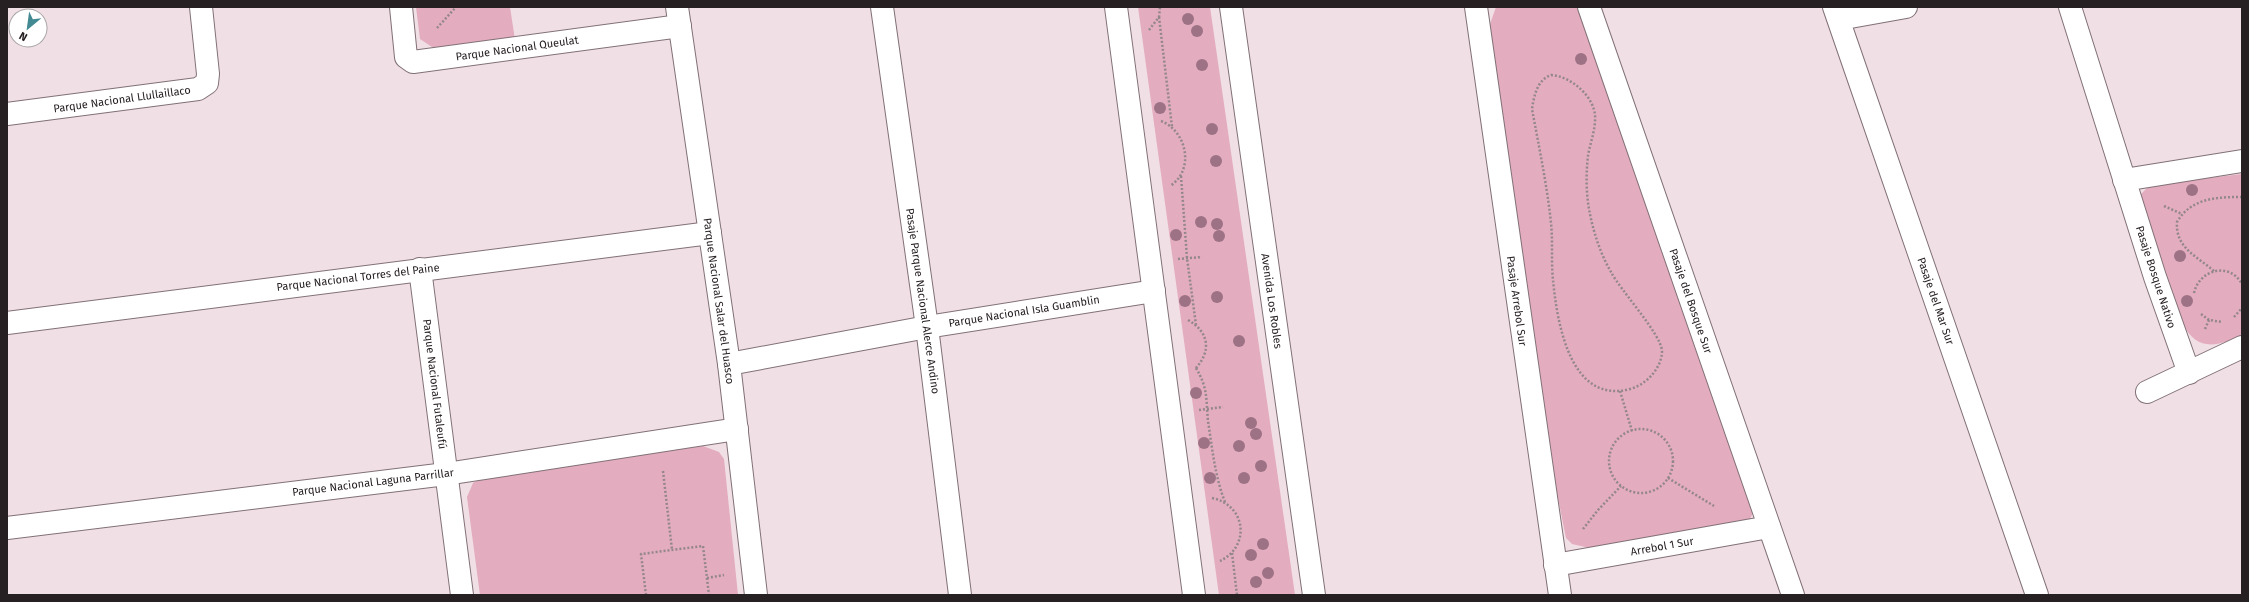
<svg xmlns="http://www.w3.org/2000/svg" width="2249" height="602" viewBox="0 0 2249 602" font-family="'Fira Sans',sans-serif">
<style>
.green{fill:#e3acbf}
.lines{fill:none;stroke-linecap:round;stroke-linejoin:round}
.street-casing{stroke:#817176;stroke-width:24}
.secondary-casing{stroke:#817176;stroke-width:24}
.path{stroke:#94878b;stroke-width:2.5;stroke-dasharray:2 2;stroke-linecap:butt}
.street{stroke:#fff;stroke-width:22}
.secondary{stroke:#fff;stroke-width:22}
.tree{fill:#9e7285}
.labels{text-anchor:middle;stroke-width:3;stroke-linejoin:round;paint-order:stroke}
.street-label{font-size:11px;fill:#272022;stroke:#fff}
</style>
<rect width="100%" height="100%" fill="#f0dfe4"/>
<g class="green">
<polygon points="416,7 510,7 515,40 435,49 420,39"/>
<polygon points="1138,7 1210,7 1295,595 1219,595"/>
<polygon points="1496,7 1579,7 1753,513 1750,519 1745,523 1594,549 1572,544 1566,538 1557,493 1488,30"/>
<path d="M2242,174V335C2217,347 2196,352 2182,322L2142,201L2141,194L2150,185Z"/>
<polygon points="703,446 719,452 724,459 738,595 480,595 467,497 473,483 481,478"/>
</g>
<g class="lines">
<defs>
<g id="street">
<polyline points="401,7 406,57 413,62 680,26"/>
<polyline points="677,7 729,364 756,595"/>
<polyline points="882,7 927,327 960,595"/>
<polyline points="1476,7 1560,595"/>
<polyline points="1589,7 1793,595"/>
<polyline points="1834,7 2037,595"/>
<polyline points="2070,7 2155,277 2189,373"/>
<polyline points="1839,19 1906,7"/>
<polyline points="7,114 198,89 207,83 208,74 201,7"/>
<polyline points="2124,180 2242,161"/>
<polyline points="420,269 462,595"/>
<polyline points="7,323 710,233"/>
<polyline points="729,364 927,327 1154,291"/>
<polyline points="2147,392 2242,347"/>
<polyline points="7,528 446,474 737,429"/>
<polyline points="1555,565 1769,527"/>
</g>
<g id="secondary">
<polyline points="1116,7 1194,595"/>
<polyline points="1231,7 1314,595"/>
</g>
</defs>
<use href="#street" class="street-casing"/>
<use href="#secondary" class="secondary-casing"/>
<g class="path">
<polyline points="1159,17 1172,127"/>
<polyline points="437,28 456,7"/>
<polyline points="1149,30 1159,17 1160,7"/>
<path d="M1551,75C1570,76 1593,95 1595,115C1596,129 1590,143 1588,156C1586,173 1586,192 1589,209C1593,231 1600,253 1611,272C1621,291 1661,334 1662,351C1662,368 1646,385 1630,389C1570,405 1557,322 1553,280C1551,261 1553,242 1551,223C1547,185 1539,147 1532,109C1534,96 1537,80 1551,75Z"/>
<path d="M1161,121C1187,131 1195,170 1170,186"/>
<polyline points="1181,176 1187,258 1196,325"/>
<polyline points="2164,206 2182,214"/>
<polyline points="1178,259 1202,257"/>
<path d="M2214,271C2198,257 2175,248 2177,222C2191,198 2217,197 2242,197"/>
<path d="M2194,293C2199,270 2229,261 2242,284"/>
<polyline points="2201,314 2209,320 2222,322"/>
<polyline points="2234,317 2242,308"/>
<path d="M1188,320C1209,332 1212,351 1195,369"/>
<polyline points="2205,329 2209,320"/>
<path d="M1196,368C1208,388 1206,399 1208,421C1212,447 1215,477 1225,502"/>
<polyline points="1620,391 1632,431"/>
<polyline points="1199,410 1223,407"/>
<circle cx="1641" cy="461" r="32"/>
<polyline points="663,471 672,550"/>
<polyline points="1668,478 1714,506"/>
<path d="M1212,498C1246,505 1251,546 1220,561"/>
<polyline points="1583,529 1598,510 1621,486"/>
<polyline points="1232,553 1237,595"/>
<polyline points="707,578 724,575"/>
<polyline points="646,595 641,554 703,546 709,595"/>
</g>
<use href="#street" class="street"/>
<use href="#secondary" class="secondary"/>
</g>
<g class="tree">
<circle cx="1188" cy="19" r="6"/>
<circle cx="1197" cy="31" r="6"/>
<circle cx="1581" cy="59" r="6"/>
<circle cx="1202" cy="65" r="6"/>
<circle cx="1160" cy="108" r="6"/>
<circle cx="1212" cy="129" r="6"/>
<circle cx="1216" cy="161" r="6"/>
<circle cx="2192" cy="190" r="6"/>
<circle cx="1201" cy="222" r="6"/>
<circle cx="1217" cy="224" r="6"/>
<circle cx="1176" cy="235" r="6"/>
<circle cx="1219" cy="236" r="6"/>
<circle cx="2180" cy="256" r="6"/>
<circle cx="1217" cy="297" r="6"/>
<circle cx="1185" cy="301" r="6"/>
<circle cx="2187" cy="301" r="6"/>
<circle cx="1239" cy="341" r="6"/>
<circle cx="1196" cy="393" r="6"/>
<circle cx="1251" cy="423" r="6"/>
<circle cx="1256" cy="434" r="6"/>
<circle cx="1204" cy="443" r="6"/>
<circle cx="1239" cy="446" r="6"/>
<circle cx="1261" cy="466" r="6"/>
<circle cx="1210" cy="478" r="6"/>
<circle cx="1244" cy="478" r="6"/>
<circle cx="1263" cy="544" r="6"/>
<circle cx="1251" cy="555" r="6"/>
<circle cx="1268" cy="573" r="6"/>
<circle cx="1256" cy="582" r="6"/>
</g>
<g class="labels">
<g class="street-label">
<text transform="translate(517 48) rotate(-8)" y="4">Parque Nacional Queulat</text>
<text transform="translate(122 99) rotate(-8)" y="4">Parque Nacional Llullaillaco</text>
<text transform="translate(358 277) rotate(-7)" y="4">Parque Nacional Torres del Paine</text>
<text transform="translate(2156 277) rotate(72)" y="4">Pasaje Bosque Nativo</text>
<text transform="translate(719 301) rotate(82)" y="4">Parque Nacional Salar del Huasco</text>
<text transform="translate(923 301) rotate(82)" y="4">Pasaje Parque Nacional Alerce Andino</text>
<text transform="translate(1272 301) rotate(82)" y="4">Avenida Los Robles</text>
<text transform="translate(1517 301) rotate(82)" y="4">Pasaje Arrebol Sur</text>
<text transform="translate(1691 301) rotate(71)" y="4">Pasaje del Bosque Sur</text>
<text transform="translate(1936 301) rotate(71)" y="4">Pasaje del Mar Sur</text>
<text transform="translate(1024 311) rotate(-9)" y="4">Parque Nacional Isla Guamblin</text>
<text transform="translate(435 384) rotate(83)" y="4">Parque Nacional Futaleufú</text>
<text transform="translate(373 482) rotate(-7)" y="4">Parque Nacional Laguna Parrillar</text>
<text transform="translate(1662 546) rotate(-10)" y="4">Arrebol 1 Sur</text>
</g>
</g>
<rect width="2249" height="602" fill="none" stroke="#272022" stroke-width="16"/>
<g transform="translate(28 28) rotate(209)"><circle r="19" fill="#ffffff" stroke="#a9a6a7"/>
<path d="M0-3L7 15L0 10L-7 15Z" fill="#428992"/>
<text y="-6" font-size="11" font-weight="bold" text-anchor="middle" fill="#272022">N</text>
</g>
</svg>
